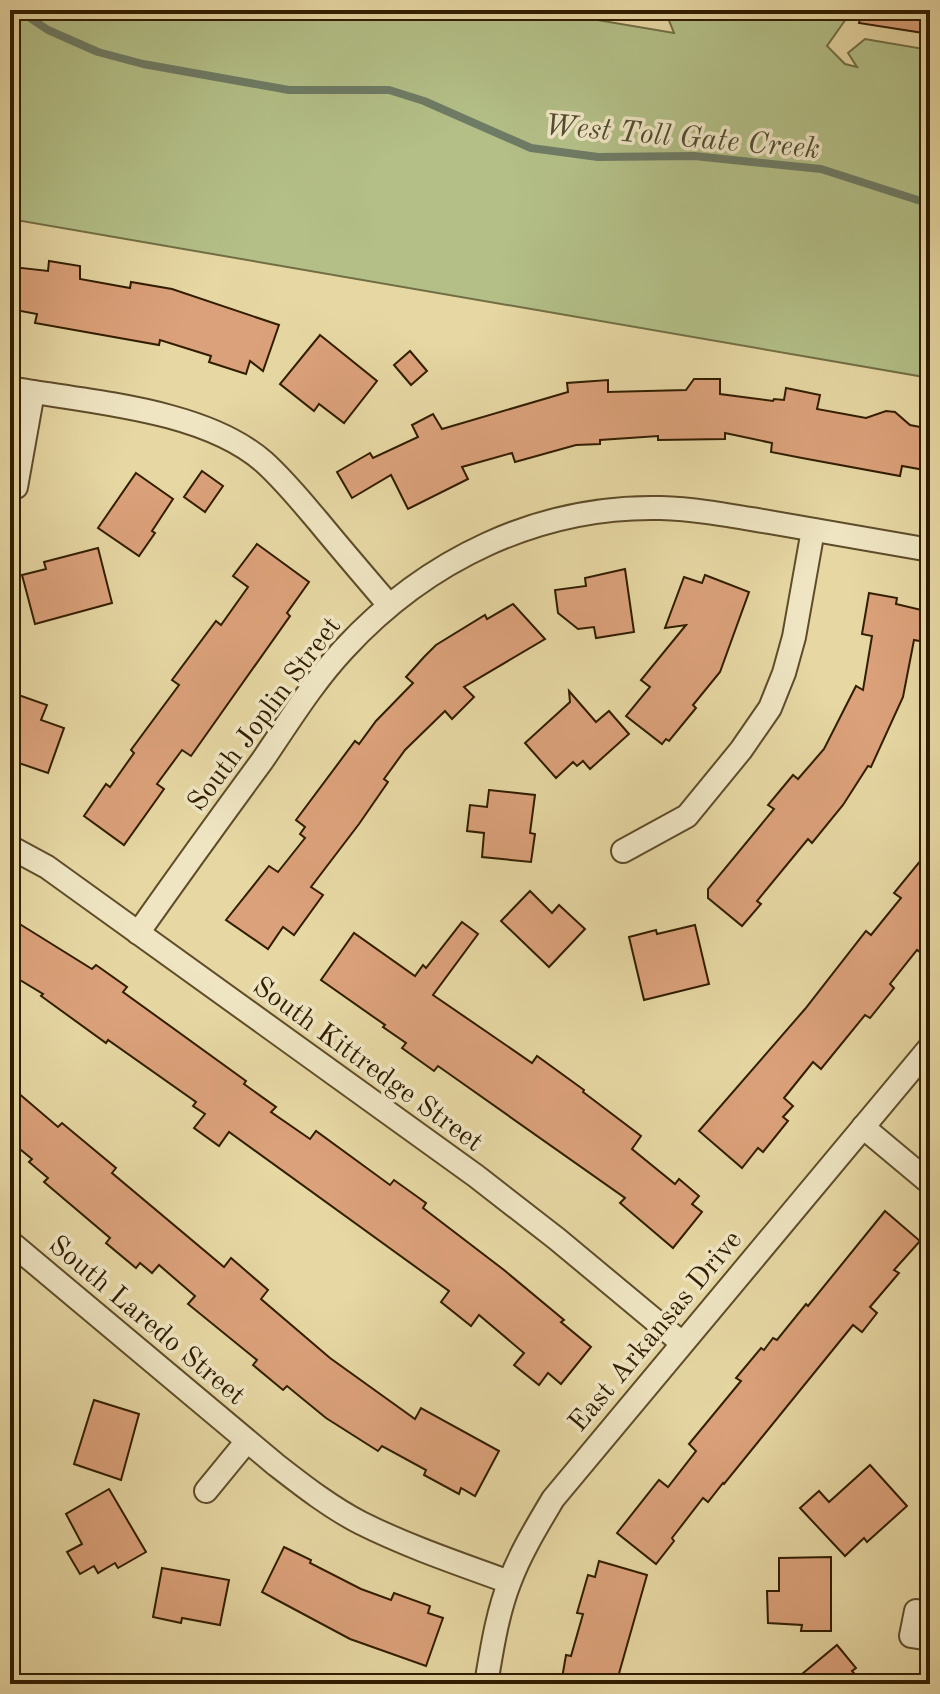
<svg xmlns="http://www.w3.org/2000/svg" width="940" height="1694" viewBox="0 0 940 1694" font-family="'Old Standard TT',serif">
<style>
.green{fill:#b3bf87;stroke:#726e44;stroke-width:2}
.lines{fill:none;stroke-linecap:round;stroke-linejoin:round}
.stream{stroke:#6e7b65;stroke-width:8}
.building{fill:#dba17a;stroke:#311d00;stroke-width:2}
.lane-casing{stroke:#5e4c29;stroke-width:15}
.street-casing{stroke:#5e4c29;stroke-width:26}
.lane{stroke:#efe5c3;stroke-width:11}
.street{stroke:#efe5c3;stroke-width:22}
.labels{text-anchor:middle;stroke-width:7;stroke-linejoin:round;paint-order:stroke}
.street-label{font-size:28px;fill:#311d00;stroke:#efe5c3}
.water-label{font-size:30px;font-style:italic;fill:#4f4c32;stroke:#efe5c3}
</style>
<rect width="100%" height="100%" fill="#e6d7a3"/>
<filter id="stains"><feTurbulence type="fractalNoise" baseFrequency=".0025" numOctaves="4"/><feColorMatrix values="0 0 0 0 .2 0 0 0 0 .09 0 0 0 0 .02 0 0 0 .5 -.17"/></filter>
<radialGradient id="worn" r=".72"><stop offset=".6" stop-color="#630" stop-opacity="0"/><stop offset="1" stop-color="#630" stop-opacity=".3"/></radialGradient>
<polygon class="green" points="10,10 538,10 674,33 666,13 668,10 750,10 770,13 771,10 846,10 846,19 827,46 845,64 857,67 848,53 865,39 930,50 930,378 10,219"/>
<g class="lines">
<polyline class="stream" points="18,10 48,30 98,52 143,64 289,90 389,90 424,101 531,148 598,157 694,156 821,169 930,204"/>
</g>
<g class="building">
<polygon points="874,10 930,10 930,34 859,23 860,19 870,20"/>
<polygon points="49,261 80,266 80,279 130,288 131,282 172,289 279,325 263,371 250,361 246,374 209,362 211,356 160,340 159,345 35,323 37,314 10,309 13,267 48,271"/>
<polygon points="320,335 377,381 344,423 319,404 314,411 280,384"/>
<polygon points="410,351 427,371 411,385 394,365"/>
<polygon points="694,379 720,379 720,394 773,401 774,399 784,400 786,388 820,395 817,409 866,418 886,411 895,412 910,425 930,429 930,471 902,466 900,476 802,458 771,452 772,443 725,433 725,439 658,440 658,436 600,440 600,444 576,445 515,462 512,453 462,467 468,479 408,509 391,475 352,498 337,472 370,453 373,458 418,437 412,425 433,414 442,429 568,392 567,383 608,380 608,392 686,390"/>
<polygon points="202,471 223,486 205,512 184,497"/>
<polygon points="136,473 173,499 152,531 155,533 139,556 98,528"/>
<polygon points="257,544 309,582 287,613 290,616 191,756 182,750 157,784 164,789 124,845 84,816 106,784 110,787 134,753 131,750 179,685 172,680 216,621 221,625 248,587 233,576"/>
<polygon points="98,548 112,603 35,624 22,575 46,569 44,562"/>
<polygon points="625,569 634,632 596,638 594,627 578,629 558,613 555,590 586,586 585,578"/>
<polygon points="705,575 749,592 720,672 693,705 696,708 669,741 666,739 662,744 626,716 650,687 641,680 686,625 665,628 684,577 702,583"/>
<polygon points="869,593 897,598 896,604 930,612 930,643 914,640 903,697 871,767 868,766 843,805 812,843 808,839 757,901 761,904 742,926 708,898 708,889 774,809 768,805 793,775 798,779 824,749 856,686 863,690 872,636 862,634"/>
<polygon points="513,604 545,639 464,687 474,697 452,719 445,711 405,750 384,779 388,782 359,824 311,887 323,895 294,935 283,927 268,949 226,920 269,866 278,872 305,838 300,834 305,827 296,820 355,741 359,744 376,721 413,683 406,677 424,657 436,645 485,615 487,619"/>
<polygon points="569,691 596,722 609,711 629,734 590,769 583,761 577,766 573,762 556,778 525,743 570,702"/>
<polygon points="10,692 47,705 41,720 64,728 48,773 10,760"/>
<polygon points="489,790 535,795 530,833 535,834 531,862 482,857 484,833 467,831 470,805 487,807"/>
<polygon points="930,849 930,960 917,950 890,984 894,988 870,1018 865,1015 821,1069 813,1062 784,1098 793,1106 783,1117 788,1121 763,1152 758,1148 742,1168 699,1131 805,1009 866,931 871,935 901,898 894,893"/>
<polygon points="530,891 552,913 559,905 585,929 549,967 501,921"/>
<polygon points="10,918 92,969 96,965 127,987 123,992 246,1081 244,1084 276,1107 271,1112 310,1139 316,1131 390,1185 394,1180 426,1203 423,1208 504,1270 564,1320 561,1322 591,1347 561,1384 548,1373 539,1385 514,1365 524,1353 479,1315 471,1326 441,1302 449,1291 229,1132 219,1146 194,1128 205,1114 193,1106 196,1102 108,1040 106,1043 41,996 43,994 10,974"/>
<polygon points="462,922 478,934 433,995 532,1063 537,1056 584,1090 583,1092 641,1136 632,1149 675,1184 679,1179 699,1196 692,1204 702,1212 673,1248 620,1203 625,1198 438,1066 434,1071 402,1048 406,1043 383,1027 385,1025 321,980 354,933 415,976 423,965 426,968"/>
<polygon points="695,925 709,984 644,1000 629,937 656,930 657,934"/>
<polygon points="10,1086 58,1127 62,1123 116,1168 112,1173 224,1267 231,1258 268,1290 261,1299 330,1358 415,1419 421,1408 499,1451 475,1496 461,1488 459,1494 424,1475 426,1470 382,1446 378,1451 326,1418 287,1386 283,1390 253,1365 257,1360 188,1304 195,1296 159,1265 152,1273 140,1263 136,1268 106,1243 110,1238 44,1182 48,1178 29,1162 32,1159 10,1141"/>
<polygon points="885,1211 920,1241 894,1270 899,1273 870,1307 877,1313 862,1332 853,1325 724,1484 723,1483 708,1502 703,1498 672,1538 674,1541 656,1564 617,1533 659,1480 668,1487 696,1451 689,1444 741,1381 736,1378 761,1348 764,1350 773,1338 777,1340 806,1304 808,1306"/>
<polygon points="94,1400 139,1414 121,1480 74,1464"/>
<polygon points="870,1465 907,1506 867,1542 864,1538 845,1556 800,1508 819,1491 829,1502"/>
<polygon points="109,1489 146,1552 118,1568 115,1563 98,1573 94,1566 80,1574 67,1552 82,1544 66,1514"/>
<polygon points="284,1547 311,1560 310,1563 361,1589 391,1600 394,1593 430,1606 428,1613 443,1618 426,1666 350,1639 262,1592"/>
<polygon points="831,1557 831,1631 801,1631 802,1625 768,1623 767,1591 779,1591 779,1558"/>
<polygon points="599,1561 647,1575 616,1684 561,1684 566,1655 571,1656 583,1614 577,1613 588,1575 595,1577"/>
<polygon points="162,1568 229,1580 220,1625 182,1618 181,1623 153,1617"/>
<polygon points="837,1645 856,1668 852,1671 863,1684 790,1684"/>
</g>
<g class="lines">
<defs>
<polyline id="lane" points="865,10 865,13"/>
<g id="street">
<path d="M10,388C88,402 204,409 264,462C284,480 301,501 318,521C341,549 365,577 389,605"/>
<polyline points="16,487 33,392"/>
<polyline points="10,847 47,867 476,1176 557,1239 682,1343"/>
<polyline points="623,851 687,816 741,750 770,708 784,673 794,637 813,530"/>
<path d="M138,933C179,875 220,818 262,761C288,723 313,682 344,649C426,560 539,505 661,508C697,509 733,516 769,522C823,531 876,541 930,550"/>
<polyline points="863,1127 930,1183"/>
<path d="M10,1242L275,1464C302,1485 330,1507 361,1523C409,1547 460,1564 509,1582"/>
<polyline points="206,1491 247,1441"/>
<polyline points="916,1611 911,1636 930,1639"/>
<path d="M486,1684C492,1649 497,1614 510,1581C521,1552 537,1526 553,1499L930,1047"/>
</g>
</defs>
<use href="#lane" class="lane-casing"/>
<use href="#street" class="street-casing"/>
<use href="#lane" class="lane"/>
<use href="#street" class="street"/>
</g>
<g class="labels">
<g class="street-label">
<text transform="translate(263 713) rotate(-53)" y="10">South Joplin Street</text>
<text transform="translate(369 1063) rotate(36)" y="10">South Kittredge Street</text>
<text transform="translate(148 1319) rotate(40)" y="10">South Laredo Street</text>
<text transform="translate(654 1330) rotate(-50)" y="10">East Arkansas Drive</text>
</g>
<g class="water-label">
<text transform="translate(682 136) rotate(5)" y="10">West Toll Gate Creek</text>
</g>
</g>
<rect width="940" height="1694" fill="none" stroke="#e6d7a3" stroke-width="40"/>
<rect x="12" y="12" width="916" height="1670" fill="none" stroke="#311d00" stroke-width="4"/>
<rect x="20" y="20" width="900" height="1654" fill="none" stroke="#311d00" stroke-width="2"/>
<rect width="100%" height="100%" filter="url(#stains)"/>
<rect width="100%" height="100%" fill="url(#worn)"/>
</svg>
